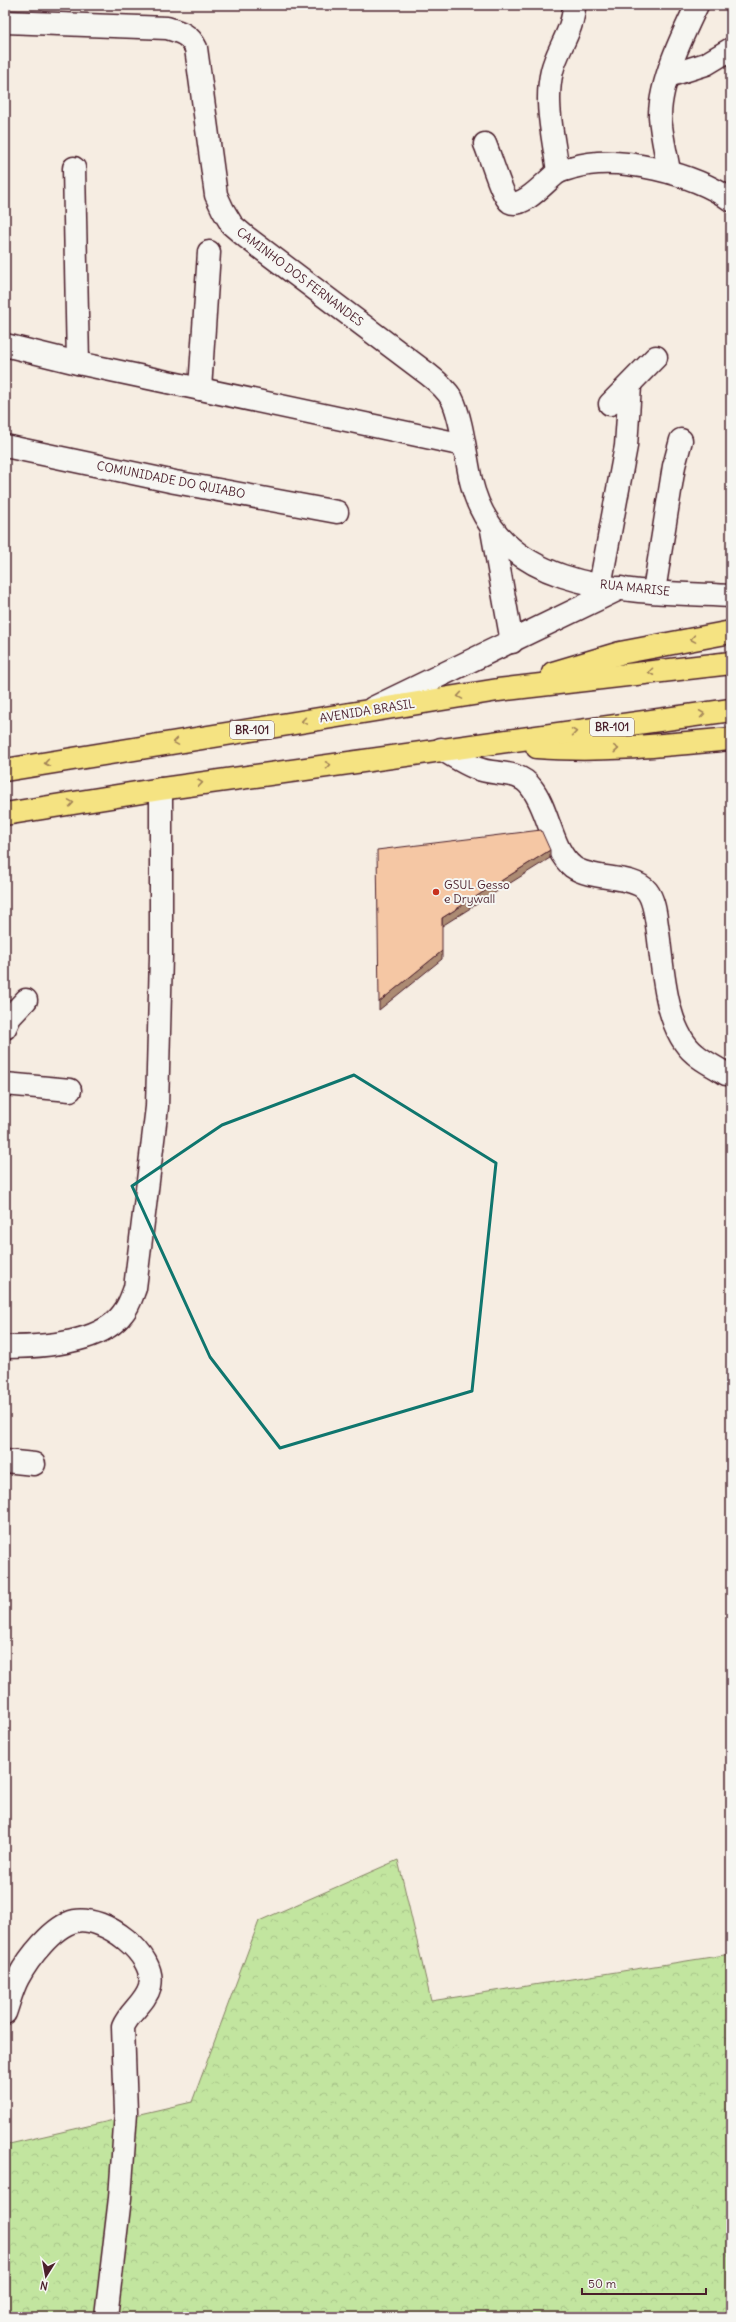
<svg xmlns="http://www.w3.org/2000/svg" width="736" height="2322" viewBox="0 0 736 2322" font-family="Delius,sans-serif">
<style>
.forest{fill:url(#forest-crowns);stroke:#868265}
.lines{fill:none;stroke-linecap:round;stroke-linejoin:round}
.minor-casing{stroke:#4a1f2b;stroke-width:25}
.highway-casing{stroke:#4a1f2b;stroke-width:25}
.minor{stroke:#f6f6f2;stroke-width:22}
.highway{stroke:#f5e382;stroke-width:22}
.shaded-wall{fill:#ac8b73;stroke:#4a1f2b}
.building{fill:#f5c7a4;stroke:#4a1f2b}
.oneway{stroke:#a08156}
.marked{fill:none;stroke:#0f766e;stroke-width:3;stroke-linejoin:round}
.poi-dot{fill:#c8321e;stroke:#f6f6f2;stroke-width:1.5}
.labels{text-anchor:middle;stroke-width:4;stroke-linejoin:round;paint-order:stroke}
.shield{fill:#f6f6f2;stroke:#7e6067;stroke-width:1}
.shield-label{font-size:11px;font-weight:bold;fill:#4a1f2b}
.street-label{font-size:12px;fill:#4a1f2b;stroke:#f6f6f2}
.poi-label{font-size:12px;fill:#4a1f2b;stroke:#f6f6f2;text-anchor:start}
</style>
<defs>
<pattern id="forest-crowns" width="20" height="18" patternUnits="userSpaceOnUse"><rect width="20" height="18" fill="#c2e59f"/><path d="M2 6a3 3 0 1 1 6 0M12 15a3 3 0 1 1 6 0" fill="none" stroke="#a8c489"/></pattern>
</defs>
<rect width="100%" height="100%" fill="#f6ede2"/>
<filter id="ink" filterUnits="userSpaceOnUse"><feTurbulence type="fractalNoise" baseFrequency=".025" numOctaves="2"/><feDisplacementMap in="SourceGraphic" scale="8" xChannelSelector="R" yChannelSelector="G"/><feConvolveMatrix kernelMatrix="1 2 1 2 8 2 1 2 1" color-interpolation-filters="sRGB"/></filter>
<g filter="url(#ink)">
<polygon class="forest" points="398,1860 431,2001 731,1954 731,2317 5,2317 5,2145 192,2102 259,1921"/>
<g class="lines">
<defs>
<g id="minor">
<path d="M5,22L167,28C181,32 190,35 196,48L216,195L223,210L232,225L246,237L429,375C438,382 446,389 452,399C462,418 466,459 471,481C499,597 637,591 731,596"/>
<polyline points="668,76 706,64 731,49"/>
<path d="M485,144C490,155 502,197 510,202C523,209 547,180 557,173C562,170 569,169 574,167C618,154 695,174 731,200"/>
<polyline points="74,168 78,363"/>
<path d="M669,171C666,153 661,134 660,116C660,82 682,36 697,5"/>
<path d="M558,172C554,139 544,104 552,71C557,49 574,30 574,5"/>
<polyline points="5,345 78,363 464,445"/>
<polyline points="200,389 209,252"/>
<polyline points="610,404 656,357"/>
<polyline points="5,446 175,482 337,512"/>
<polyline points="492,530 512,642"/>
<polyline points="600,586 626,446 630,386"/>
<polyline points="654,591 674,466 681,440"/>
<polyline points="373,708 621,588"/>
<path d="M441,749C452,755 463,763 476,768C494,776 518,769 531,787C549,809 551,850 573,867C592,881 634,874 647,891C655,901 656,920 658,932C663,968 665,1030 695,1054C704,1062 716,1067 726,1074"/>
<polyline points="5,1028 10,1017 26,1000"/>
<polyline points="5,1084 70,1090"/>
<path d="M5,1347C40,1347 101,1344 123,1313C129,1306 132,1296 135,1288L157,1107L161,956V789"/>
<polyline points="5,1461 34,1464"/>
<path d="M5,2013C9,2002 12,1989 18,1978C28,1959 53,1926 75,1921C104,1915 157,1955 150,1986C146,2002 129,2012 123,2027L126,2112L120,2198L106,2317"/>
</g>
<g id="highway">
<polyline points="553,673 620,653 731,632"/>
<path d="M537,747C602,752 666,745 731,739"/>
<polyline points="5,770 498,690 731,663"/>
<polyline points="5,814 161,789 731,710"/>
</g>
</defs>
<use href="#minor" class="minor-casing"/>
<use href="#highway" class="highway-casing"/>
<use href="#minor" class="minor"/>
<use href="#highway" class="highway"/>
</g>
<g class="shaded-wall">
<polygon points="550,850 550,858 442,926 442,918"/>
<polygon points="442,951 442,959 379,1010 379,1002"/>
</g>
<polygon class="building" points="541,830 550,850 442,918 442,951 379,1002 377,850"/>
<defs><path id="oneway-chevron" d="M-2-3.5L2.5 0L-2 3.5" fill="none" stroke-width="1.6" stroke-linecap="round" stroke-linejoin="round"/></defs>
<g class="oneway">
<use href="#oneway-chevron" transform="translate(693 639) rotate(170)"/>
<use href="#oneway-chevron" transform="translate(651 672) rotate(173)"/>
<use href="#oneway-chevron" transform="translate(460 696) rotate(171)"/>
<use href="#oneway-chevron" transform="translate(702 714) rotate(-8)"/>
<use href="#oneway-chevron" transform="translate(304 721) rotate(171)"/>
<use href="#oneway-chevron" transform="translate(574 732) rotate(-8)"/>
<use href="#oneway-chevron" transform="translate(176 742) rotate(171)"/>
<use href="#oneway-chevron" transform="translate(616 749) rotate(-4)"/>
<use href="#oneway-chevron" transform="translate(47 763) rotate(171)"/>
<use href="#oneway-chevron" transform="translate(328 765) rotate(-8)"/>
<use href="#oneway-chevron" transform="translate(200 783) rotate(-8)"/>
<use href="#oneway-chevron" transform="translate(71 803) rotate(-9)"/>
</g>
</g>
<path class="marked" d="M354,1075L496,1163L472,1391L280,1448L210,1357L132,1186L222,1125Z"/>
<circle class="poi-dot" cx="436" cy="892" r="4"/>
<g class="labels">
<g class="shield">
<rect x="590" y="718" width="44" height="18" rx="3"/>
<rect x="230" y="721" width="44" height="18" rx="3"/>
</g>
<g class="shield-label">
<text x="612" y="731">BR-101</text>
<text x="252" y="734">BR-101</text>
</g>
<g class="street-label">
<text transform="translate(300 277) rotate(37)" y="4">CAMINHO DOS FERNANDES</text>
<text transform="translate(171 480) rotate(11)" y="4">COMUNIDADE DO QUIABO</text>
<text transform="translate(635 588) rotate(6)" y="4">RUA MARISE</text>
<text transform="translate(367 711) rotate(-9)" y="4">AVENIDA BRASIL</text>
</g>
<g class="poi-label">
<text x="444" y="889">GSUL Gesso<tspan x="444" dy="14">e Drywall</tspan></text>
</g>
</g>
<rect width="736" height="2322" fill="none" stroke="#f6f6f2" stroke-width="20"/>
<rect x="10" y="10" width="716" height="2302" fill="none" stroke="#4a1f2b" stroke-width="1.5" filter="url(#ink)"/>
<g transform="translate(46 2276) rotate(191)" stroke="#f6f6f2" stroke-width="3" paint-order="stroke">
<path d="M0-3L7 15L0 10L-7 15Z" fill="#4a1f2b"/>
<text y="-6" font-size="11" font-weight="bold" text-anchor="middle" fill="#4a1f2b">N</text>
</g>
<path d="M582 2288v6h124v-6" fill="none" stroke="#4a1f2b" stroke-width="2"/>
<text x="588" y="2288" font-size="12" fill="#4a1f2b" stroke="#f6f6f2" stroke-width="3" paint-order="stroke">50 m</text>
</svg>
